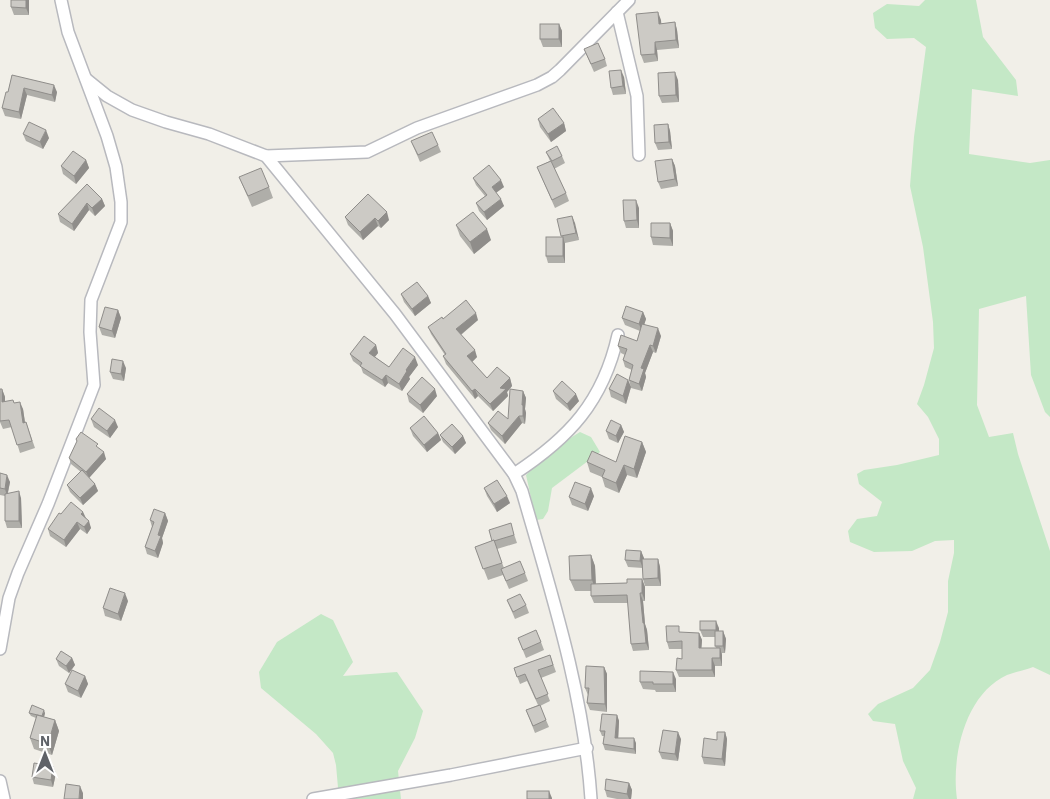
<svg xmlns="http://www.w3.org/2000/svg" width="1050" height="799" viewBox="0 0 1050 799" font-family="'IBM Plex Sans',sans-serif">
<style>
.green{fill:#c4e8c6}
.lines{fill:none;stroke-linecap:round;stroke-linejoin:round}
.minor-casing{stroke:#b8b9be;stroke-width:14}
.minor{stroke:#fff;stroke-width:11}
.wall{fill:#afaea9}
.shaded-wall{fill:#8f8d8a}
.building{fill:#cccac5;stroke:#8f8d8a}
</style>
<rect width="100%" height="100%" fill="#f1efe8"/>
<g class="green">
<path d="M925,0H976L983,37L1016,80L1018,96L972,89L969,154L1030,163L1050,160V417L1045,412L1031,375L1026,296L979,309L977,405L989,437L1013,433L1018,454L1050,551V675L1033,667C1025,670 1015,672 1007,675C965,694 951,757 957,799H913L916,788L903,761L895,724L873,721L868,714L878,704L913,688L930,670L940,642L948,612V581L954,553V540L935,541L912,551L874,552L850,542L848,531L857,519L877,516L882,502L859,484L857,474L864,470L897,465L939,455V439L928,417L917,404L924,385L934,348L933,322L923,247L910,186L914,137L926,47L914,38L887,39L875,28L873,13L887,4L919,6Z"/>
<polygon points="580,432 591,437 600,452 552,488 548,511 543,519 536,520 526,475 554,448"/>
<polygon points="321,614 333,620 353,662 343,676 397,672 423,711 415,738 398,771 401,799 339,799 336,765 333,753 316,734 261,688 259,672 277,642"/>
</g>
<g class="lines">
<defs>
<g id="minor">
<polyline points="617,12 637,96 639,155"/>
<path d="M86,79L107,96L132,110L166,122L209,134L266,156L395,314L514,474L522,491C551,592 584,694 591,799"/>
<polyline points="266,156 367,152 417,128 537,85 552,77 560,70 629,0"/>
<path d="M514,474C569,438 603,402 618,335"/>
<polyline points="0,649 9,598 18,573 48,504 94,385 90,332 91,300 121,222 121,202 116,167 107,136 68,32 61,0"/>
<polyline points="0,781 4,799"/>
<polyline points="313,799 451,775 587,748"/>
</g>
</defs>
<use href="#minor" class="minor-casing"/>
<use href="#minor" class="minor"/>
</g>
<g class="wall">
<polygon points="11,0 29,0 29,15 14,15 11,7"/>
<polygon points="661,20 661,24 675,22 677,30 679,48 657,50 658,61 644,63 641,55"/>
<polygon points="559,24 562,31 562,47 543,47 540,39"/>
<polygon points="584,49 605,59 607,66 594,72"/>
<polygon points="12,75 57,92 55,102 27,95 21,119 5,116 2,108 8,92"/>
<polygon points="624,77 626,94 613,95 611,88"/>
<polygon points="678,80 679,102 662,103 659,96"/>
<polygon points="538,119 564,123 566,131 551,142 540,127"/>
<polygon points="668,124 670,131 672,149 658,150 655,143"/>
<polygon points="23,134 49,138 43,149 26,141"/>
<polygon points="411,141 438,145 441,152 420,162"/>
<polygon points="546,152 562,156 565,163 554,169 566,193 569,201 555,208 537,167 550,161"/>
<polygon points="672,159 675,166 678,186 661,189 658,182"/>
<polygon points="86,160 89,168 76,184 63,174 61,166"/>
<polygon points="239,177 269,187 273,198 252,207"/>
<polygon points="473,178 504,187 496,193 504,206 487,220 479,211 476,203 485,196 476,185"/>
<polygon points="87,184 102,199 105,206 95,216 89,210 74,231 60,222 58,214"/>
<polygon points="639,208 639,228 626,228 624,221"/>
<polygon points="572,216 579,240 565,243 565,263 548,263 546,256 561,237"/>
<polygon points="345,217 389,220 381,228 378,226 363,240 348,225"/>
<polygon points="670,223 673,231 673,246 653,245 651,237"/>
<polygon points="456,225 491,240 474,254 460,236"/>
<polygon points="401,294 428,296 431,303 415,316 404,302"/>
<polygon points="118,310 121,318 115,338 102,335 99,327"/>
<polygon points="643,312 646,319 644,324 661,336 656,353 653,352 645,373 646,377 642,391 631,388 629,380 632,370 625,367 623,360 625,355 621,353 618,346 637,341 640,331 625,325 622,318"/>
<polygon points="443,319 478,320 461,335 477,357 472,362 487,378 510,378 512,386 507,392 508,396 493,411 478,396 475,399 446,364 443,356 445,355 431,334 428,327"/>
<polygon points="376,345 378,353 375,357 389,367 418,365 409,377 410,379 402,391 388,383 385,387 363,373 361,367 353,361 350,354"/>
<polygon points="126,368 124,381 113,379 110,372"/>
<polygon points="628,380 631,387 626,404 611,397 609,389"/>
<polygon points="2,389 5,397 5,401 14,403 23,409 25,422 26,422 35,448 20,453 12,427 3,429 0,422"/>
<polygon points="523,391 526,398 525,409 526,413 525,424 522,423 505,444 491,430 488,423 508,419"/>
<polygon points="553,391 579,401 570,411 556,399"/>
<polygon points="407,394 437,396 423,413 409,402"/>
<polygon points="91,419 118,427 110,438 94,427"/>
<polygon points="621,425 624,432 618,443 609,439 606,431"/>
<polygon points="410,428 438,433 441,440 427,452 413,436"/>
<polygon points="440,435 463,436 466,443 455,454 443,442"/>
<polygon points="76,439 100,449 106,459 89,478 95,484 98,491 83,505 70,492 67,485 81,472 71,464 69,458 77,442"/>
<polygon points="642,442 646,452 637,478 627,475 619,493 605,487 602,477 590,472 587,462 616,462"/>
<polygon points="0,473 10,482 8,493 21,498 22,528 7,528 5,521 5,496 0,495"/>
<polygon points="484,488 510,503 497,512 487,496"/>
<polygon points="594,496 588,511 572,505 569,497"/>
<polygon points="83,512 91,528 87,534 80,529 66,547 50,536 48,529 61,514"/>
<polygon points="165,513 168,521 162,538 163,543 158,558 147,554 145,547 152,527 150,520"/>
<polygon points="513,531 517,543 497,549 504,568 525,573 528,581 509,589 503,575 488,580 475,547 492,541"/>
<polygon points="641,551 644,559 658,559 660,567 661,586 645,586 643,579 643,568 628,567 625,560"/>
<polygon points="591,555 595,566 596,584 627,583 642,579 645,587 645,601 643,601 645,624 647,630 649,650 633,651 631,644 628,603 594,603 591,596 591,591 575,591 570,580"/>
<polygon points="507,600 526,605 529,613 515,619"/>
<polygon points="128,601 121,621 105,616 103,608"/>
<polygon points="719,628 719,631 723,631 726,639 725,653 722,653 722,666 715,666 715,677 679,677 676,670 682,659 682,649 669,649 667,642 699,633 702,640 701,648 716,648 715,646 715,637 703,637 700,630"/>
<polygon points="518,638 541,642 544,650 526,658"/>
<polygon points="550,655 556,672 541,678 550,701 540,706 549,727 535,733 526,710 538,705 527,681 520,684 514,668"/>
<polygon points="72,658 75,665 69,673 59,666 56,659"/>
<polygon points="604,667 607,674 607,712 590,710 587,703 588,695 585,688"/>
<polygon points="85,676 88,684 81,698 68,692 65,684"/>
<polygon points="676,679 676,692 656,692 655,690 643,689 640,682"/>
<polygon points="29,713 45,713 44,717 55,720 59,731 52,755 34,749 30,738 36,718 31,716"/>
<polygon points="617,715 619,721 618,738 636,743 636,754 605,750 603,744 604,736 602,736 600,731"/>
<polygon points="725,732 727,739 725,766 704,764 702,757 717,740"/>
<polygon points="681,739 678,761 662,759 659,752"/>
<polygon points="56,773 53,787 34,784 32,777"/>
<polygon points="629,783 632,790 631,799 617,799 607,797 605,790"/>
</g>
<g class="shaded-wall">
<polygon points="26,0 29,0 29,15 26,8"/>
<polygon points="658,12 661,20 662,31 659,24"/>
<polygon points="675,22 677,30 679,48 676,40"/>
<polygon points="559,24 562,31 562,47 559,39"/>
<polygon points="655,42 657,50 658,61 655,54"/>
<polygon points="621,70 624,77 626,94 623,86"/>
<polygon points="675,72 678,80 679,102 676,95"/>
<polygon points="54,85 57,92 55,102 52,95"/>
<polygon points="24,88 27,95 21,119 19,112"/>
<polygon points="564,123 566,131 551,142 548,134"/>
<polygon points="668,124 670,131 672,149 669,142"/>
<polygon points="46,130 49,138 43,149 40,142"/>
<polygon points="672,159 675,166 678,186 675,179"/>
<polygon points="86,160 89,168 76,184 74,176"/>
<polygon points="501,180 504,187 494,194 492,187"/>
<polygon points="102,199 105,206 95,216 92,208"/>
<polygon points="501,199 504,206 487,220 484,212"/>
<polygon points="636,200 639,208 639,228 637,220"/>
<polygon points="87,203 89,210 74,231 72,224"/>
<polygon points="387,212 389,220 381,228 378,221"/>
<polygon points="572,216 575,223 579,240 576,233"/>
<polygon points="375,218 378,226 363,240 360,232"/>
<polygon points="670,223 673,231 673,246 670,238"/>
<polygon points="487,229 491,240 474,254 470,242"/>
<polygon points="563,237 565,244 565,263 563,256"/>
<polygon points="428,296 431,303 415,316 412,309"/>
<polygon points="118,310 121,318 115,338 112,331"/>
<polygon points="643,312 646,319 642,332 639,324"/>
<polygon points="476,313 478,320 459,336 456,329"/>
<polygon points="658,328 661,336 656,353 653,346"/>
<polygon points="376,345 378,353 372,360 369,353"/>
<polygon points="650,345 653,352 645,373 646,377 642,391 639,384 641,368"/>
<polygon points="475,350 477,357 470,364 467,356"/>
<polygon points="415,357 418,365 409,377 410,379 402,391 399,384 406,370"/>
<polygon points="123,361 126,368 124,381 121,374"/>
<polygon points="386,375 388,383 385,387 382,380"/>
<polygon points="510,378 512,386 507,392 508,396 493,411 490,404 500,388"/>
<polygon points="628,380 631,387 626,404 623,396"/>
<polygon points="2,389 5,397 5,409 2,402"/>
<polygon points="435,389 437,396 423,413 420,405"/>
<polygon points="475,389 478,396 475,399 472,391"/>
<polygon points="523,391 526,398 525,409 526,413 525,424 523,416 522,405"/>
<polygon points="576,394 579,401 570,411 567,404"/>
<polygon points="20,402 23,409 26,430 23,423"/>
<polygon points="519,416 522,423 505,444 502,436"/>
<polygon points="115,420 118,427 110,438 107,431"/>
<polygon points="621,425 624,432 618,443 616,436"/>
<polygon points="438,433 441,440 427,452 424,445"/>
<polygon points="463,436 466,443 455,454 452,447"/>
<polygon points="642,442 646,452 637,478 634,469"/>
<polygon points="104,452 106,459 89,478 86,472"/>
<polygon points="624,465 627,475 619,493 616,483"/>
<polygon points="7,475 10,482 7,496 5,489"/>
<polygon points="95,484 98,491 83,505 80,498"/>
<polygon points="591,488 594,496 588,511 585,504"/>
<polygon points="19,491 21,498 22,528 19,521"/>
<polygon points="507,496 510,503 497,512 494,504"/>
<polygon points="83,512 86,519 81,514"/>
<polygon points="165,513 168,521 162,538 163,543 158,558 155,551 158,535"/>
<polygon points="89,521 91,528 87,534 84,527"/>
<polygon points="77,522 80,529 66,547 64,540"/>
<polygon points="641,551 644,558 643,568 640,561"/>
<polygon points="591,555 595,566 596,591 592,580"/>
<polygon points="658,559 660,567 661,586 658,578"/>
<polygon points="642,579 645,587 645,601 642,593"/>
<polygon points="125,593 128,601 121,621 118,614"/>
<polygon points="640,593 643,601 645,624 647,630 649,650 646,643 643,623"/>
<polygon points="716,621 719,628 719,637 716,630"/>
<polygon points="723,631 726,639 725,653 723,646"/>
<polygon points="699,633 702,640 701,655 699,648"/>
<polygon points="720,648 722,655 722,666 720,658"/>
<polygon points="72,658 75,665 69,673 66,666"/>
<polygon points="712,658 715,666 715,677 712,670"/>
<polygon points="604,667 607,674 607,712 605,704"/>
<polygon points="673,672 676,679 676,692 673,684"/>
<polygon points="85,676 88,684 81,698 78,691"/>
<polygon points="44,710 45,713 43,721 42,717"/>
<polygon points="617,715 619,721 618,743 615,738"/>
<polygon points="55,720 59,731 52,755 48,744"/>
<polygon points="678,732 681,739 678,761 675,754"/>
<polygon points="725,732 727,739 725,766 722,759"/>
<polygon points="634,738 636,743 636,754 634,749"/>
<polygon points="53,766 56,773 53,787 51,780"/>
<polygon points="629,783 632,790 631,799 629,799 627,794"/>
<polygon points="80,786 83,793 83,799 79,799"/>
<polygon points="549,791 552,798 552,799 549,799"/>
</g>
<g class="building">
<polygon points="11,0 26,0 26,8 11,7"/>
<polygon points="658,12 659,24 675,22 676,40 655,42 655,54 641,55 636,14"/>
<rect x="540" y="24" width="19" height="15"/>
<polygon points="598,43 605,59 591,64 584,49"/>
<polygon points="621,70 623,86 611,88 609,71"/>
<polygon points="675,72 676,95 659,96 658,73"/>
<polygon points="12,75 54,85 52,95 24,88 19,112 2,108 6,92 8,92"/>
<polygon points="553,108 564,123 548,134 538,119"/>
<polygon points="29,122 46,130 40,142 23,134"/>
<polygon points="668,124 669,142 655,143 654,125"/>
<polygon points="432,132 438,145 418,155 411,141"/>
<polygon points="557,146 562,156 552,161 546,152"/>
<polygon points="73,151 86,160 74,176 61,166"/>
<polygon points="672,159 675,179 658,182 655,161"/>
<polygon points="551,161 566,193 552,200 537,167"/>
<polygon points="489,165 501,180 492,187 501,199 484,212 476,203 487,195 473,178"/>
<polygon points="261,168 269,187 248,196 239,177"/>
<polygon points="87,184 102,199 92,208 87,203 72,224 58,214"/>
<polygon points="368,194 387,212 378,221 375,218 360,232 345,217"/>
<polygon points="623,200 636,200 637,220 624,221"/>
<polygon points="473,212 487,229 470,242 456,225"/>
<polygon points="572,216 576,233 561,236 557,219"/>
<polygon points="651,223 670,223 670,238 651,237"/>
<rect x="546" y="237" width="17" height="19"/>
<polygon points="417,282 428,296 412,309 401,294"/>
<polygon points="466,300 476,313 456,329 475,350 467,356 487,378 497,367 510,378 500,388 506,389 490,404 475,389 472,391 443,356 446,354 428,327 442,317 443,319"/>
<polygon points="626,306 643,312 639,324 622,318"/>
<polygon points="105,307 118,310 112,331 99,327"/>
<polygon points="642,324 658,328 653,346 650,345 641,368 644,369 639,384 629,380 633,365 623,360 627,349 618,346 621,335 637,341"/>
<polygon points="364,336 376,345 369,353 389,367 403,348 415,357 406,370 407,371 399,384 386,375 382,380 360,366 362,363 350,354"/>
<polygon points="112,359 123,361 121,374 110,372"/>
<polygon points="617,374 628,380 623,396 609,389"/>
<polygon points="422,377 435,389 420,405 407,394"/>
<polygon points="562,381 576,394 567,404 553,391"/>
<polygon points="0,389 2,389 2,402 13,400 14,403 20,402 23,423 26,422 32,441 17,445 9,420 0,421"/>
<polygon points="510,389 523,391 522,405 523,405 523,416 519,416 502,436 488,423 498,411 508,419"/>
<polygon points="99,408 115,420 107,431 91,419"/>
<polygon points="424,416 438,433 424,445 410,428"/>
<polygon points="611,420 621,425 616,436 606,431"/>
<polygon points="452,424 463,436 452,447 440,435"/>
<polygon points="81,432 98,444 96,446 104,452 86,472 69,458 77,441 76,439"/>
<polygon points="625,436 642,442 634,469 624,465 616,483 602,477 605,470 587,462 592,451 616,462"/>
<polygon points="82,470 95,484 80,498 67,485"/>
<polygon points="0,473 7,475 5,489 0,488"/>
<polygon points="497,480 507,496 494,504 484,488"/>
<polygon points="575,482 591,488 585,504 569,497"/>
<polygon points="19,491 19,521 5,521 5,494"/>
<polygon points="71,502 83,512 81,514 89,521 84,527 77,522 64,540 48,529 59,513 61,514"/>
<polygon points="154,509 165,513 158,535 161,536 155,551 145,547 154,522 150,520"/>
<polygon points="511,523 514,535 494,541 494,540 492,541 489,530"/>
<polygon points="494,540 502,563 483,569 475,547"/>
<polygon points="626,550 641,551 640,561 625,560"/>
<polygon points="591,555 592,580 570,580 569,556"/>
<polygon points="642,559 658,559 658,578 643,579"/>
<polygon points="520,561 525,573 506,581 501,569"/>
<polygon points="627,579 642,579 642,593 640,593 643,623 644,623 646,643 631,644 627,595 591,596 591,584 627,583"/>
<polygon points="110,588 125,593 118,614 103,608"/>
<polygon points="520,594 526,605 513,612 507,600"/>
<rect x="700" y="621" width="16" height="9"/>
<polygon points="666,626 679,626 679,632 699,633 699,648 720,648 720,658 712,658 712,670 676,670 677,658 682,659 682,641 667,642"/>
<polygon points="536,630 541,642 523,650 518,638"/>
<rect x="715" y="631" width="8" height="15"/>
<polygon points="61,651 72,658 66,666 56,659"/>
<polygon points="550,655 553,665 538,670 548,694 536,699 525,674 517,677 514,668"/>
<polygon points="586,666 604,667 605,704 587,703 589,688 585,688"/>
<polygon points="72,670 85,676 78,691 65,684"/>
<polygon points="640,671 673,672 673,684 653,684 653,682 640,682"/>
<polygon points="32,705 44,710 42,716 29,713"/>
<polygon points="540,705 546,720 533,726 526,710"/>
<polygon points="602,714 617,715 615,738 634,738 634,749 603,744 605,731 600,731"/>
<polygon points="37,715 55,720 48,744 30,738"/>
<polygon points="663,730 678,732 675,754 659,752"/>
<polygon points="717,732 725,732 722,759 702,757 704,738 717,740"/>
<polygon points="34,763 53,766 51,780 32,777"/>
<polygon points="606,779 629,783 627,794 605,790"/>
<polygon points="66,784 80,786 79,799 64,799"/>
<rect x="527" y="791" width="22" height="8"/>
</g>
<g transform="translate(45 754)" stroke="#ffffff" stroke-width="4" paint-order="stroke">
<path d="M0-4L9 19L0 12L-9 19Z" fill="#5f6268"/>
<text y="-8" font-size="14" font-weight="bold" text-anchor="middle" fill="#5f6268">N</text>
</g>
</svg>
